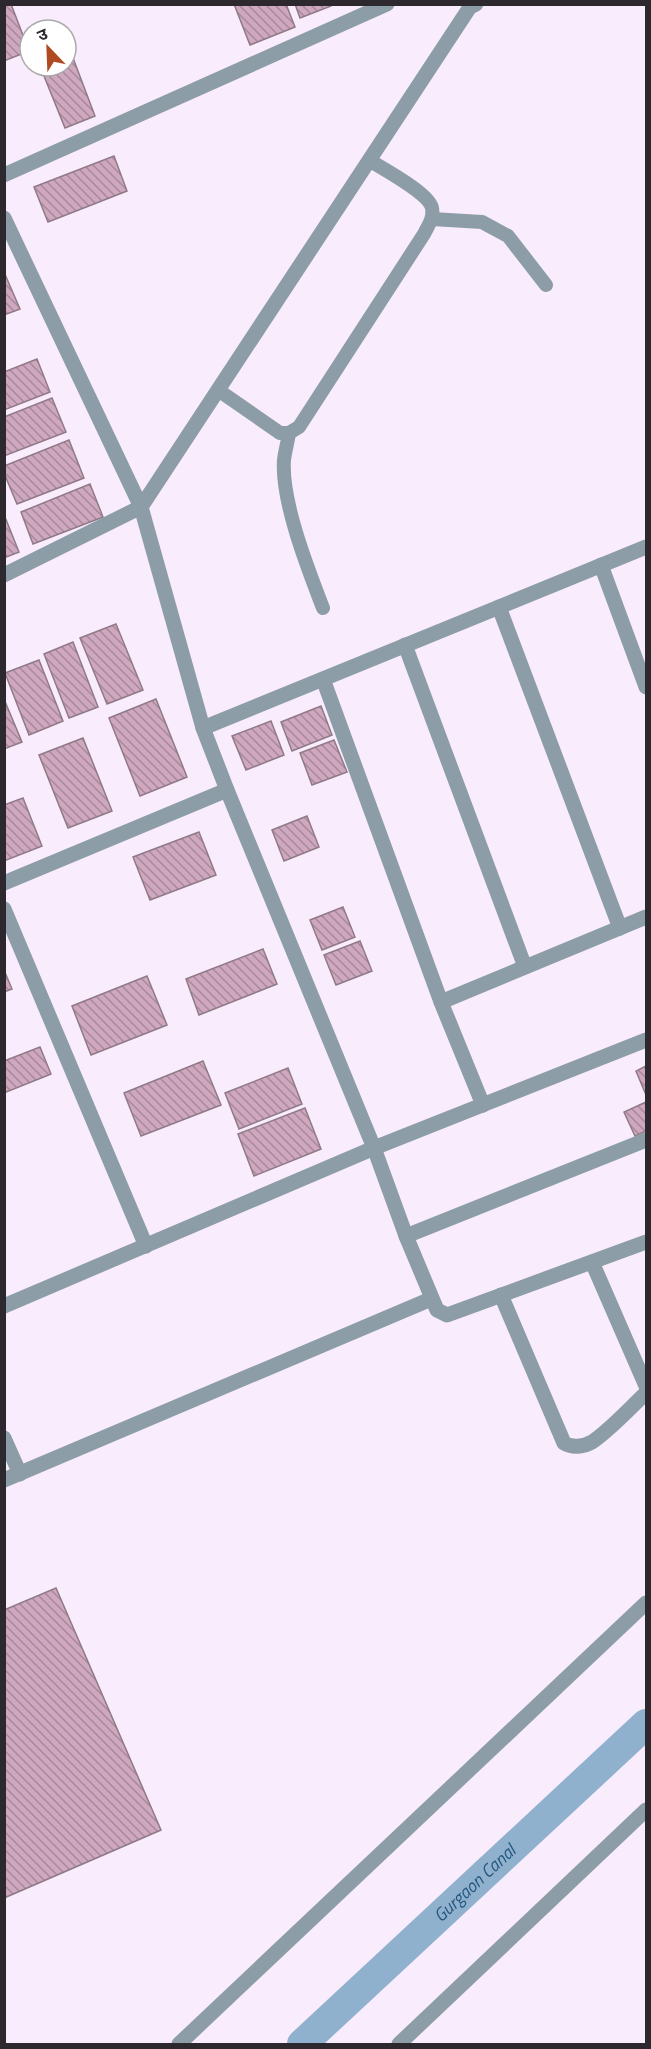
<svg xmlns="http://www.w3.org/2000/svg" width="651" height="2049" viewBox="0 0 651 2049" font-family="'Titillium Web','Noto Sans Devanagari',sans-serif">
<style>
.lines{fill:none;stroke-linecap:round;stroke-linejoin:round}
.canal{stroke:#90b1ce;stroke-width:30}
.building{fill:url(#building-back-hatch);stroke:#8f7a86;stroke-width:1.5}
.service{stroke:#8d9da8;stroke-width:14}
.minor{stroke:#8d9da8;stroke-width:15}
.tertiary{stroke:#8d9da8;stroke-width:15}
.labels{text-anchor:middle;stroke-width:6;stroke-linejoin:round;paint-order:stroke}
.water-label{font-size:18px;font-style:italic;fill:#265880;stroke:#fff}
</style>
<defs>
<pattern id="building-back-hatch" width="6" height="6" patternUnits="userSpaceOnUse" patternTransform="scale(1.5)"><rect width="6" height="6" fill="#cfa8bf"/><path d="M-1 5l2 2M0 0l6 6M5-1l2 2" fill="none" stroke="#a8899c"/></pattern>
</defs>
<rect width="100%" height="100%" fill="#f9ecfc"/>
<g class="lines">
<path class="canal" id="s1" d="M302,2044L646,1724"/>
</g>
<g class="building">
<polygon points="4,4 11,4 29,51 4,61"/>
<polygon points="234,4 286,4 295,27 250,45"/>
<polygon points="295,4 331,4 331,6 300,18"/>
<polygon points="70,50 95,116 65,128 40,66 66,66 66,52"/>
<polygon points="114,156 127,191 48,222 34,187"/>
<polygon points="4,272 20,309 4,315"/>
<polygon points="37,359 50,392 4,410 4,372"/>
<polygon points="52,398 66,432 4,456 4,417"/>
<polygon points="69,440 84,478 17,504 4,473 4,466"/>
<polygon points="90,484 103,517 33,544 21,512"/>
<polygon points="5,517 19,552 4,558 4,518"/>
<polygon points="116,624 143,690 107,704 80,638"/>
<polygon points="73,642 98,707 69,718 44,654"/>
<polygon points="39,660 63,721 29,735 5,673"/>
<polygon points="4,699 22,742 4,749"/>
<polygon points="156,699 187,777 140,796 109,718"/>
<polygon points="321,706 332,735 292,751 281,722"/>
<polygon points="271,721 284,755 246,770 232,736"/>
<polygon points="83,738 112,811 68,828 39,755"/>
<polygon points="334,740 347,772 312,785 300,753"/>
<polygon points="23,798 42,846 4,861 4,805"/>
<polygon points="307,816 319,847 284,861 272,830"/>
<polygon points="199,832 216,875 150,900 133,857"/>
<polygon points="343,907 355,937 322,950 310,920"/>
<polygon points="360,941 372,971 336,985 324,955"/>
<polygon points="263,949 277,984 199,1015 186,979"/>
<polygon points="4,970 12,989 4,992"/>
<polygon points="147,976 167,1025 91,1055 72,1006"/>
<polygon points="40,1047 51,1074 4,1093 4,1061"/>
<polygon points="203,1061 221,1105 141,1136 124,1093"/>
<polygon points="646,1066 646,1095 636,1071"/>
<polygon points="288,1068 302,1104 239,1129 225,1093"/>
<polygon points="646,1102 646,1131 635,1136 624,1112"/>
<polygon points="305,1108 321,1149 254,1176 238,1134"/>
<polygon points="56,1588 161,1830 4,1898 4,1610"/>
</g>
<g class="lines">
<g class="service">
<polyline points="432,219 482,222 508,236 546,285"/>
<path d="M218,390L280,433H289L299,427L424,234C428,226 434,218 432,208C429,193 383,169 369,160"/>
<path d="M289,433C288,441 285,451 284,460C281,501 308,569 323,608"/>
</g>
<g class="minor">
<polyline points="4,175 387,4"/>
<polyline points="4,218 141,507 203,728 227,790 374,1148 406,1236 437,1310 447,1315 646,1242"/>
<polyline points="601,565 646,687"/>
<polyline points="4,575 141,507 470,7 476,4"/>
<polyline points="499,607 620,928"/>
<polyline points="405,645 525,967"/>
<polyline points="323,679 441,1002 483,1105"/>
<polyline points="203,728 646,547"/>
<polyline points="4,883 227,790"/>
<polyline points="4,909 146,1246"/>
<polyline points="441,1002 646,917"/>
<polyline points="406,1236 646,1140"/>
<polyline points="592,1262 646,1386"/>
<path d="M501,1295L564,1443C572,1448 583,1447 592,1442C609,1431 630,1408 646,1393"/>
<polyline points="4,1306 374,1148 646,1040"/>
<polyline points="4,1438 20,1474"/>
<polyline points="4,1480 431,1299"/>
<polyline points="179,2044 646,1603"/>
</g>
<polyline class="tertiary" points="399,2044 646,1810"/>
</g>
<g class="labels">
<g class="water-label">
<text dy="6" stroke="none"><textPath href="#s1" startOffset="236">Gurgaon Canal</textPath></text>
</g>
</g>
<rect width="651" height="2049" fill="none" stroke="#2d272e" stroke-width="12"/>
<g transform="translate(48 48) rotate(337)"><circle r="28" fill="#ffffff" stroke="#aba9ab" stroke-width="1.5"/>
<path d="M0-4.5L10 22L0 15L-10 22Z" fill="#b04a20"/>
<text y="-9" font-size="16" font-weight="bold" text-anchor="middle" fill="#2d272e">उ</text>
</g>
</svg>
